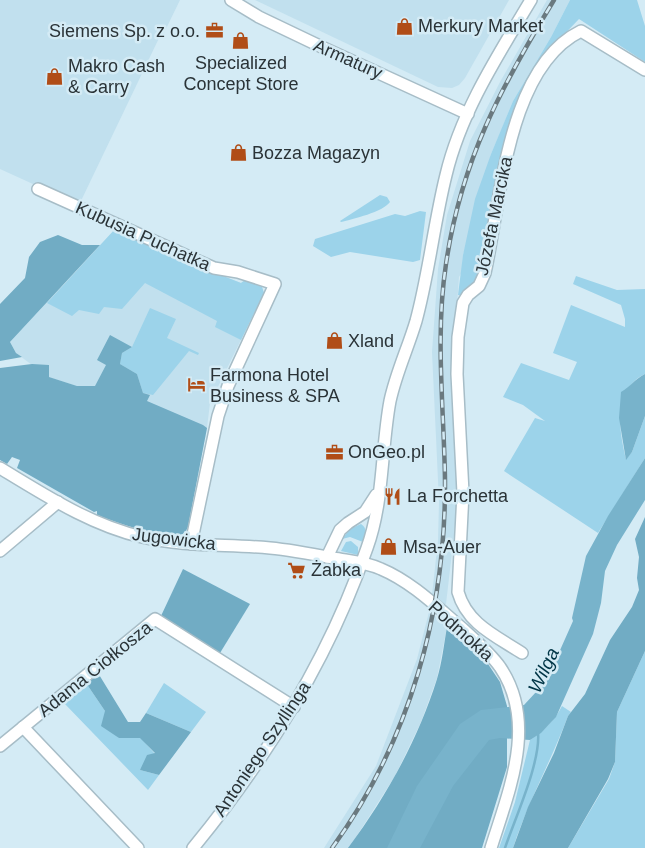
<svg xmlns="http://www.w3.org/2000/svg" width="645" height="848" viewBox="0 0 645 848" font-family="Arial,sans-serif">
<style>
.built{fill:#c1e0ee}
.green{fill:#9cd3ea}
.forest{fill:#71acc4}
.water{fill:#78b3cb}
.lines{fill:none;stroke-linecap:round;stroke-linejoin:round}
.stream{stroke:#78b3cb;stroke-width:2.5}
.minor-casing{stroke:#a7bdc7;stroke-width:14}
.minor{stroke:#fff;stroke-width:11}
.rail-casing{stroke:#6a797f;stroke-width:4.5}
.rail{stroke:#d4ebf5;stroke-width:2.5;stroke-dasharray:8;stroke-linecap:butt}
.labels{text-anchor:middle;stroke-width:5;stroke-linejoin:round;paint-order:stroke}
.poi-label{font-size:18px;fill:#2a3337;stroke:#d4ebf5;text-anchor:start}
.street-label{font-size:18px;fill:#2a3337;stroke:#d4ebf5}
.water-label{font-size:19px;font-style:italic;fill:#003546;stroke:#d4ebf5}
</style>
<rect width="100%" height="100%" fill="#d4ebf5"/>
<g class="built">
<polygon points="0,0 180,0 162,37 160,36 79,205 0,169"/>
<polygon points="255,0 509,0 465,78 459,85 452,88 438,87"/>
<polygon points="547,0 570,0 551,37 513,101 500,133 491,154 463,255 462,272 459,277 457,305 455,312 454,332 459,492 446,604 444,604 432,595 438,540 439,502 432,352 438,269 447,215 470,141 500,82"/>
<polygon points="116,228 218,274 241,283 245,280 262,287 264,293 210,403 207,428 188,527 186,531 180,535 156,533 117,523 97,515 143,405 95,386 77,386 48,377 16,353 10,342"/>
<polygon points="429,612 442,621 447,627 437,678 421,722 395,776 349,848 324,848 376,766 417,659"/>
</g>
<g class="green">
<polygon points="570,0 637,0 645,26 645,62 579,19 554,45 530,82 482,274 463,296 458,295 463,255 475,199 491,154 513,101 551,37"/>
<path d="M380,195L387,197L390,202C383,212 353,219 341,222L340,221Z"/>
<polygon points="420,211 426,212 420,260 413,262 350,252 331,257 313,246 315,239 395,214 405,216"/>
<polygon points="116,228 218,274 241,283 245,280 262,287 264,293 241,340 215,327 217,321 145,283 122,309 104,307 99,314 79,310 72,316 47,303"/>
<path d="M576,276L617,290L645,289V374C612,390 619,430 626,459L632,452L645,416V458L598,533L504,471L535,418L545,421L523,405L503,397L521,363L569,380L577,362L553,353L571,305L625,327V319L621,305L573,284Z"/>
<polygon points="150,308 176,319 167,338 199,353 198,355 189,351 153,395 143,393 137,374 120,364 122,353 132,347"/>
<path d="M361,524C368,528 365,535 363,542L350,537L342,539L350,529Z"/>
<polygon points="351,541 358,547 358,555 341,551 346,542"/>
<polygon points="645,651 645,848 568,848 609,779 615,762 617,712"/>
<polygon points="86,683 105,711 119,738 140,737 155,754 140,770 159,775 148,790 64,703"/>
<polygon points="164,683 206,712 191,732 146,713"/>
<path d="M562,706L571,712L568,716C551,761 528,802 513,848H499L515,802L530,740C544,731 554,721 562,706Z"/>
</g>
<g class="forest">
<polygon points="58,235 82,245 100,245 10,342 16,353 22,357 0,361 0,304 25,278 29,257 40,242"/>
<path d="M110,335L132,347L122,353L120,364L137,374L143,393L150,395L147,401L203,425L207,428L188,527C186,531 184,534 180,535C165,540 113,521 97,515V511L94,512L17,468L20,460L12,457L7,464L0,460V368L32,364L49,365V377L77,386H95L106,365L97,360Z"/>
<polygon points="645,517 645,651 617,712 615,762 608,779 568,848 513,848 528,807 554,753 568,716 585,694 610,640 632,607 639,590 637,578 639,557 635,539"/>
<polygon points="183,569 250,604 220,653 161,616"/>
<path d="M447,627L451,628L484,658L500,682L507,706V767L482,848H348C386,797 418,740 437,679C442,663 444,644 447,627Z"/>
<polygon points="98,673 128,722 140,722 146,713 191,732 159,775 140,770 147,755 155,753 140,738 119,738 101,726 105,711 86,683"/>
</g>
<g class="water">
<path d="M645,374V416L632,452L626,460L619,418L621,392C630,387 635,379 645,374Z"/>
<polygon points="645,458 645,500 617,545 605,571 601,603 593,634 556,717 541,733 530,740 500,738 489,740 453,786 420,848 387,848 417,786 460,724 481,710 524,705 549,678 546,676 549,675 573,621 572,618 586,556 608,516"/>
</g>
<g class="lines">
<path class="stream" d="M505,848C515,818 541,762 538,732"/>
<defs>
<g id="minor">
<polyline points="231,0 259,17 326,49 468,114"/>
<polyline points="38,189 214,268 238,272 275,284 228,386 218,416 191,544"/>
<path d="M0,468C45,495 90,525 142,537C184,547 227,544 270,548C291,550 312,554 333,558C349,561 366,562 381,569C412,582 438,608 463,629C476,641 490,653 500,667C538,723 509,790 491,848"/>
<polyline points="0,551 58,502"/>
<polyline points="327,557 340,530 348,523 365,512 376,495"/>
<path d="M522,653C496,636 467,624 458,592L463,493L457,374L458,337L463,303L468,295L479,286L485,273C501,201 507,67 581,31L645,70"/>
<polyline points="23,727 138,848"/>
<polyline points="0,746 155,619 294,707"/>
<path d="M193,848C267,758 329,658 367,548C384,501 381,449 390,401C396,373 408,348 416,321C429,273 434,223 446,175C461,112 498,55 531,0"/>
</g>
</defs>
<use href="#minor" class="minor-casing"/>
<use href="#minor" class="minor"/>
<defs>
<path id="rail" d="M332,848C410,741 446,611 445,480C444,408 435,336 446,264C461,161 501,87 554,0"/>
</defs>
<use href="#rail" class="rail-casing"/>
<use href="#rail" class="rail"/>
</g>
<defs>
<symbol id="shop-bare" viewBox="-9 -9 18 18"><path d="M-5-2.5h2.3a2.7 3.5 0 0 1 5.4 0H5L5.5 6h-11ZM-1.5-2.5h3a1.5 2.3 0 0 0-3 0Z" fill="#b04d17" stroke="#d4ebf5" stroke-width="2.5" paint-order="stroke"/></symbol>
<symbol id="office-bare" viewBox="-9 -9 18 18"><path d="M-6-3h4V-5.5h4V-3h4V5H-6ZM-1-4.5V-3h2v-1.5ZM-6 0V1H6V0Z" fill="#b04d17" stroke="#d4ebf5" stroke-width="2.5" paint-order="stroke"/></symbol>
<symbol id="hotel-bare" viewBox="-9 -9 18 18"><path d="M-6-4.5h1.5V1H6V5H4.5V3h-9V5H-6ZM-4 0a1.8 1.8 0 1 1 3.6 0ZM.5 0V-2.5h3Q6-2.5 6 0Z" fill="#b04d17" stroke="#d4ebf5" stroke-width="2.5" paint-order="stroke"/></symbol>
<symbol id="restaurant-bare" viewBox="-9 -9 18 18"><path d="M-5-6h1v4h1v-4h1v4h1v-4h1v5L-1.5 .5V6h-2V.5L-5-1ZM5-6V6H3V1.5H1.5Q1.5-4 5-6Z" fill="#b04d17" stroke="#d4ebf5" stroke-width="2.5" paint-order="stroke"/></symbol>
<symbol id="supermarket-bare" viewBox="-9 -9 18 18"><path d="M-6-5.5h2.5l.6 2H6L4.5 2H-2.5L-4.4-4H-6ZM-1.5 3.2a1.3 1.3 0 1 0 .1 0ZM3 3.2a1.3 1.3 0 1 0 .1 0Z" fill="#b04d17" stroke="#d4ebf5" stroke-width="2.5" paint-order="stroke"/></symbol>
</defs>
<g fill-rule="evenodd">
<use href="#shop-bare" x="392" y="14" width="25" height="25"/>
<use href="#office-bare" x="202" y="18" width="25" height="25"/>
<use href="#shop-bare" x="228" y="28" width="25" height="25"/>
<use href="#shop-bare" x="42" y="64" width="25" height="25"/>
<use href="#shop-bare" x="226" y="140" width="25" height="25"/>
<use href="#shop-bare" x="322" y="328" width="25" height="25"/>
<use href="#hotel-bare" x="184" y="372" width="25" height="25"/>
<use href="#office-bare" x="322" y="440" width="25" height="25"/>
<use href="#restaurant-bare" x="380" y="484" width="25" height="25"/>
<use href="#shop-bare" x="376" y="534" width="25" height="25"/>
<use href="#supermarket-bare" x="284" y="558" width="25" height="25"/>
</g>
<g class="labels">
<g class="poi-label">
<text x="418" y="32">Merkury Market</text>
<text x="200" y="37" text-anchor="end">Siemens Sp. z o.o.</text>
<text x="241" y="69" text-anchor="middle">Specialized<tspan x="241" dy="21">Concept Store</tspan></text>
<text x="68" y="72">Makro Cash<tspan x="68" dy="21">&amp; Carry</tspan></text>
<text x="252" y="159">Bozza Magazyn</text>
<text x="348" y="347">Xland</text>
<text x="210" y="381">Farmona Hotel<tspan x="210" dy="21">Business &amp; SPA</tspan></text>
<text x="348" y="458">OnGeo.pl</text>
<text x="407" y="502">La Forchetta</text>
<text x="403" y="553">Msa-Auer</text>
<text x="311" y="576">Żabka</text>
</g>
<g class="street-label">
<text transform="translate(348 59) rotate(24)" y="6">Armatury</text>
<text transform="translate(494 216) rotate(-78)" y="6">Józefa Marcika</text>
<text transform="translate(143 236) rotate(24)" y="6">Kubusia Puchatka</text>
<text transform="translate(174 539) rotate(7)" y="6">Jugowicka</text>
<text transform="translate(461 631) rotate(42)" y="6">Podmokła</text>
<text transform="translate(95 669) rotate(-39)" y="6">Adama Ciołkosza</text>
<text transform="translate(262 749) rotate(-56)" y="6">Antoniego Szyllinga</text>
</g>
<g class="water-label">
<text transform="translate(543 670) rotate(-65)" y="7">Wilga</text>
</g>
</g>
</svg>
